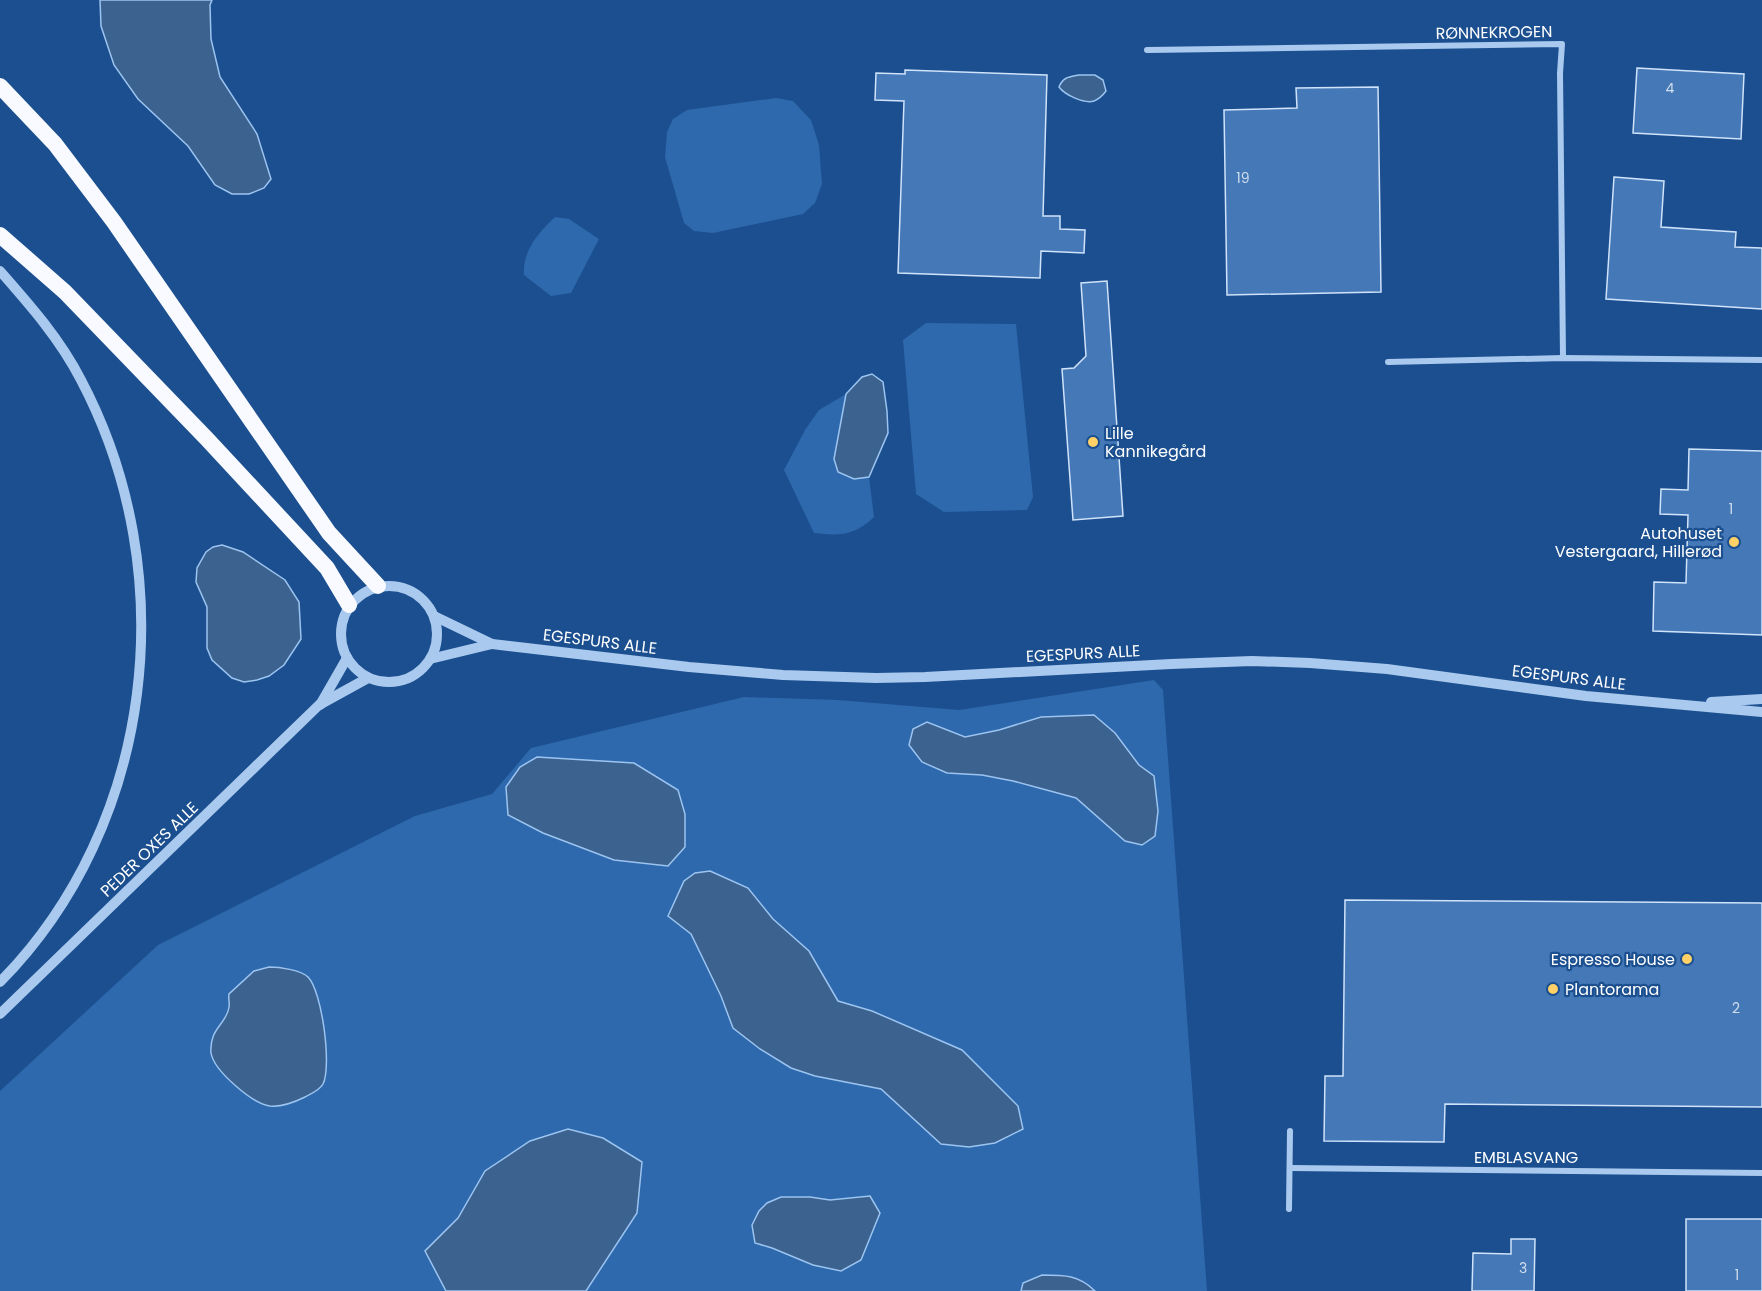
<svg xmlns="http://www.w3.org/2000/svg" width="1762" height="1291" viewBox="0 0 1762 1291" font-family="Poppins,sans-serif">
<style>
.green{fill:#2e69ad}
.water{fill:#3c6290;stroke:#9cc4f0;stroke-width:1.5}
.building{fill:#4478b7;stroke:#cfe3fa;stroke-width:1.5}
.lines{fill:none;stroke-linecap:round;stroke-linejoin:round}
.minor{stroke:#a9c9ee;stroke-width:6}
.tertiary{stroke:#a9c9ee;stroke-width:10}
.trunk{stroke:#f8faff;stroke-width:16}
.poi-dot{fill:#ffd166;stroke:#1b4f8f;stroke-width:2}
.labels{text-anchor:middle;stroke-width:4.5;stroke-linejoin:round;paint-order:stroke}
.number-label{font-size:14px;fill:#d0dded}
.street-label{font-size:16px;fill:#fff;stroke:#1b4f8f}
.poi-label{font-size:16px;fill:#fff;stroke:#1b4f8f;text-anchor:start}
</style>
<rect width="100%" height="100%" fill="#1b4f8f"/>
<g class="green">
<polygon points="776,98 793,101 811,120 819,145 822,184 815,203 803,214 713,233 694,231 684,223 665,157 667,132 673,119 687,110"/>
<path d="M555,217L569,219L599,239L571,293L551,296L524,275C522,251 539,232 555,217Z"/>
<polygon points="926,323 1016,324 1033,497 1027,510 944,512 916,494 903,340"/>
<path d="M846,394L854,479L869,477L874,517C854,536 840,536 814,533L784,470L805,430L819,410Z"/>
<polygon points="1154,680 1163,690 1207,1291 0,1291 0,1091 158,945 415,816 492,794 531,748 744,697 838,700 959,710"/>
</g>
<g class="water">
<polygon points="100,0 212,0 210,5 211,39 220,77 257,134 271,179 264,188 249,194 232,194 215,185 188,146 138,99 114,65 101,26"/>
<path d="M1079,75H1095L1103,80L1106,91C1103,95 1099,99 1094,101C1084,104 1065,95 1059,87C1063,77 1069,77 1079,75Z"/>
<polygon points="872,374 883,382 887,411 888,433 869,477 854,479 838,472 834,459 846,394 862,377"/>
<polygon points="222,545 243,552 285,580 299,602 301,639 284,665 269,676 257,680 244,682 232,678 212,660 207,648 207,607 196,582 197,568 206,552 213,547"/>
<polygon points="1094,715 1115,733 1139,765 1154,776 1158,811 1155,836 1142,845 1125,841 1076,798 1013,781 982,775 947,773 922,762 909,745 913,729 927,722 965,737 999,730 1041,717"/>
<polygon points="537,757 634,763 678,790 685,814 685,847 668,866 614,860 543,833 508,815 506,787 520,767"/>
<polygon points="710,871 748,888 773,919 809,951 838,1001 872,1011 962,1050 1018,1106 1023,1129 995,1143 969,1147 941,1144 881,1089 815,1076 791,1068 760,1049 733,1028 721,996 691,934 668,916 684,881 695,873"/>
<path d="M269,967C279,967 301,970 308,977C322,991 332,1066 323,1084C320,1090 311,1094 305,1097C295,1102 282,1107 270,1106C253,1104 214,1071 211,1053C209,1028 227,1024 229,1007C230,1003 228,999 229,994L254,971Z"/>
<polygon points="568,1129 603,1138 642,1162 637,1213 586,1291 446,1291 425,1251 458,1218 485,1171 530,1141"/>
<polygon points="870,1196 880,1213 861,1260 841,1271 813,1265 772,1248 755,1243 752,1225 759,1211 767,1203 781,1197 810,1197 830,1200"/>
<path d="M1042,1275C1065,1275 1079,1275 1095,1291H1021L1023,1283Z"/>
</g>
<g class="building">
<polygon points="1637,68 1744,74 1741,139 1633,133"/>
<polygon points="905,70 1047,75 1043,216 1060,216 1060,229 1085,230 1084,253 1041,251 1040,278 898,273 904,101 875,100 876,73 905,74"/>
<polygon points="1378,87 1381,292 1227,295 1224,110 1297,108 1296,88"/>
<polygon points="1614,177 1664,181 1661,227 1736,232 1735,247 1762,248 1762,309 1606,299"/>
<polygon points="1107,281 1123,516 1073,520 1062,369 1074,368 1086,356 1081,283"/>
<polygon points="1689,449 1762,451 1762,635 1653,631 1654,582 1686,583 1688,515 1660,514 1661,489 1688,490"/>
<polygon points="1345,900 1762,903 1762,1107 1445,1104 1444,1142 1324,1141 1325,1076 1343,1076"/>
<rect x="1686" y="1219" width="76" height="72"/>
<polygon points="1511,1239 1535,1239 1534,1291 1472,1291 1473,1253 1511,1254"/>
</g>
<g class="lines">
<g class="minor">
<polyline points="1147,50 1562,44 1560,73 1563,358"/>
<polyline points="1388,362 1563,358 1762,360"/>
<polyline points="1290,1168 1762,1173"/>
<polyline points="1289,1209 1290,1131"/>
</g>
<g class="tertiary">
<path d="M0,271C30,305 60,339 81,380C183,573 155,825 0,982"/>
<circle cx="389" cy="634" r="48"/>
<polyline points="434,616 492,644 689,667 783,675 876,678 925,677 1171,664 1252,661 1310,663 1387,669 1586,696 1762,712"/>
<polyline points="430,659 492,644"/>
<polyline points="1711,702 1762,699"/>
<polyline points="320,705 347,658"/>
<polyline points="0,1014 319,705 368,678"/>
</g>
<g class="trunk">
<polyline points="0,86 55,144 114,222 329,533 378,586"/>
<polyline points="0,235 65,292 207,439 327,568 349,605"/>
</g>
</g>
<g class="poi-dot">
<circle cx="1093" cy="442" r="6"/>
<circle cx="1734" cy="542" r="6"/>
<circle cx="1687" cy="959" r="6"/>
<circle cx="1553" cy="989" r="6"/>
</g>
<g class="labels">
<g class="number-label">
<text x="1670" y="93">4</text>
<text x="1243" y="183">19</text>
<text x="1731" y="514">1</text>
<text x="1736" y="1013">2</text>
<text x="1523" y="1273">3</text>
<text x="1737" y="1280">1</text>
</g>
<g class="street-label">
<text transform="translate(1494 32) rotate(-1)" y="6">RØNNEKROGEN</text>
<text transform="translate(600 641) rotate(7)" y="6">EGESPURS ALLE</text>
<text transform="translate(1083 653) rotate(-3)" y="6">EGESPURS ALLE</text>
<text transform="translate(1569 677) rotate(7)" y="6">EGESPURS ALLE</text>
<text transform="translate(149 849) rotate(-44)" y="6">PEDER OXES ALLE</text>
<text x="1526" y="1163">EMBLASVANG</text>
</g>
<g class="poi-label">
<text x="1105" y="439">Lille<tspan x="1105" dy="18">Kannikegård</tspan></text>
<text x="1722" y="539" text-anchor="end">Autohuset<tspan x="1722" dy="18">Vestergaard, Hillerød</tspan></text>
<text x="1675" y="965" text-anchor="end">Espresso House</text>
<text x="1565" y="995">Plantorama</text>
</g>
</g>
</svg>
